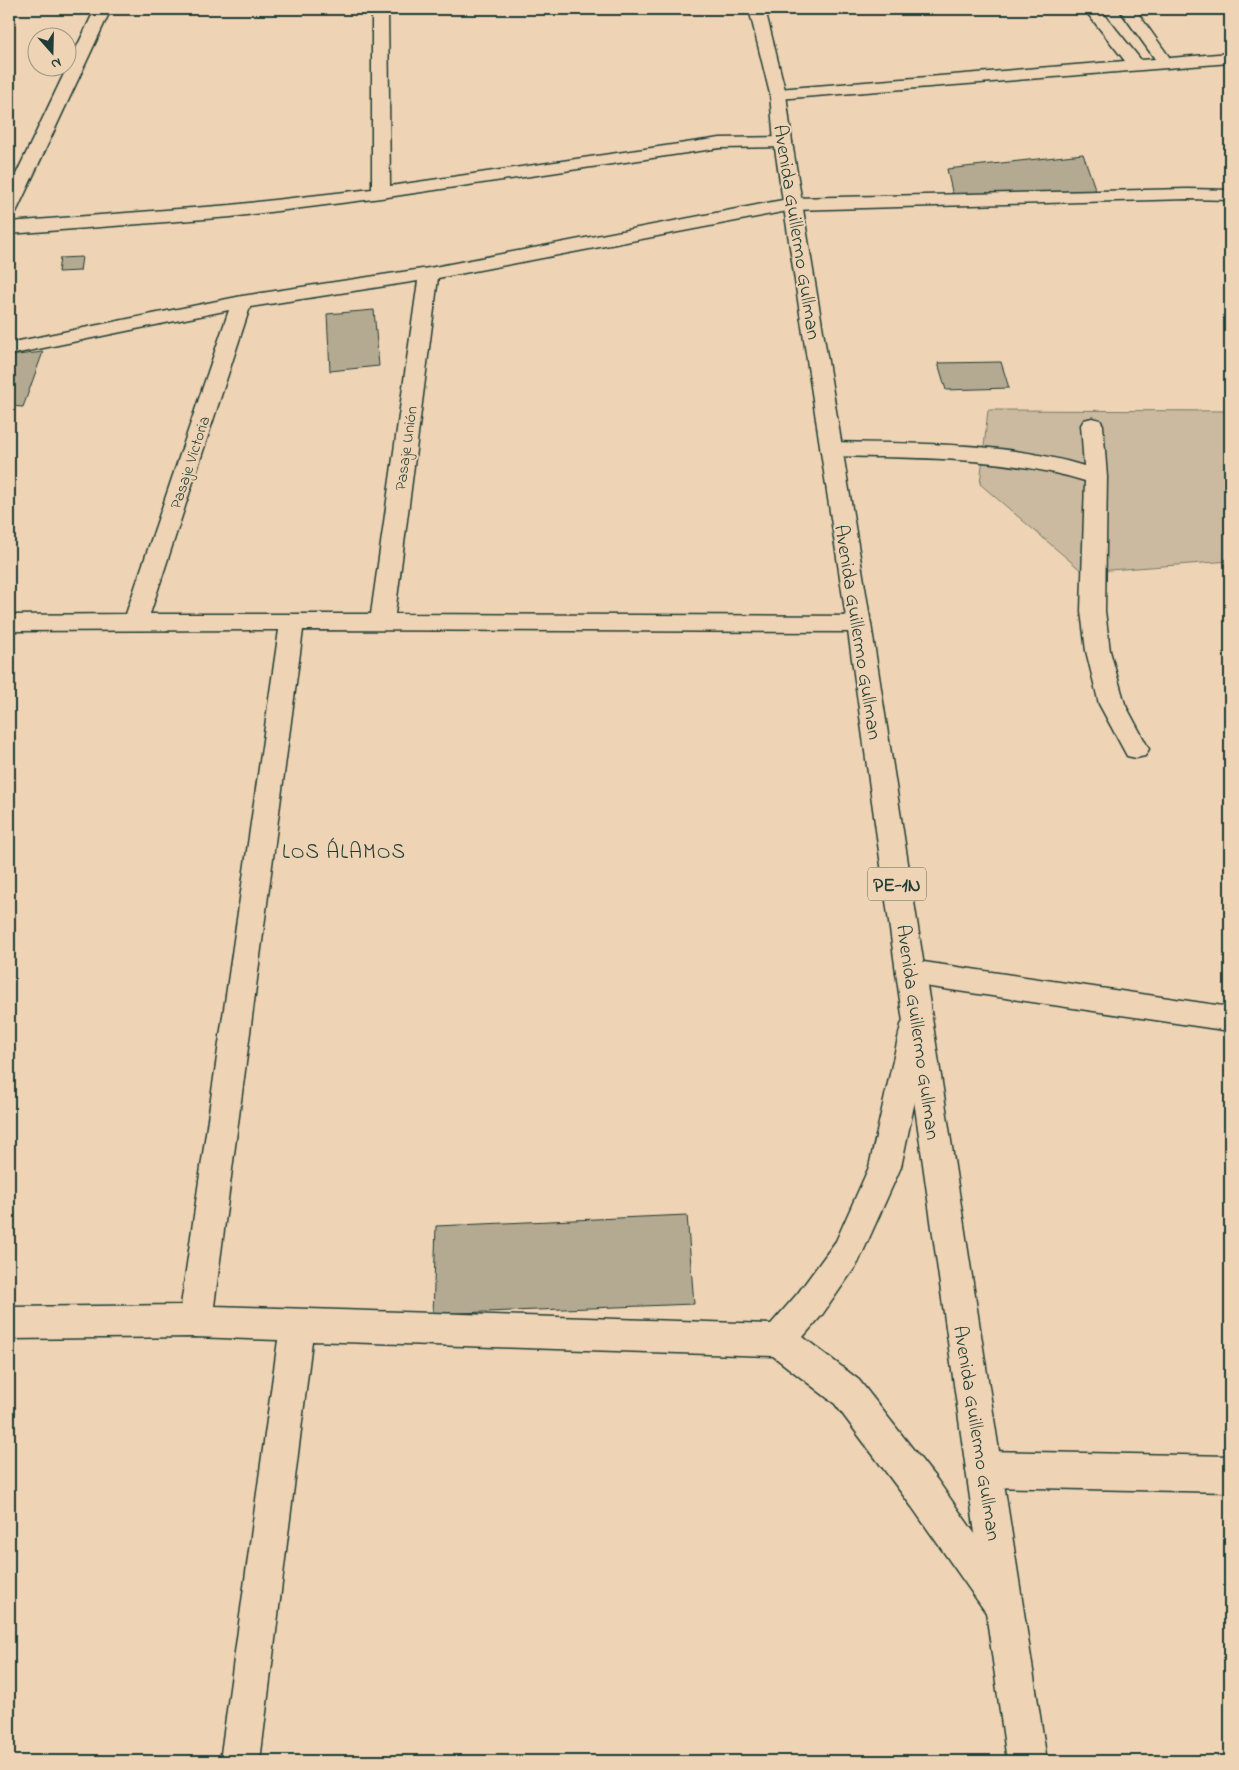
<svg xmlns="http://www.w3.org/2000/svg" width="1239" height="1770" viewBox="0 0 1239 1770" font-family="'Indie Flower',sans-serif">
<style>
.green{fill:#ccbaa0;stroke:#767c6a}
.building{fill:#b4a991;stroke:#1f3d34}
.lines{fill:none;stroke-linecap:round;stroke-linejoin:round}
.minor-casing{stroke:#1f3d34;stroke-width:3}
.major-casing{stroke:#1f3d34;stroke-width:3}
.minor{fill:#eed3b5;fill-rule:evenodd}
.major{fill:#eed3b5;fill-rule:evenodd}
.labels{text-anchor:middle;stroke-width:4;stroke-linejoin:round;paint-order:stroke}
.far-street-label{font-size:16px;fill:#1f3d34;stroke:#eed3b5}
.shield{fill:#eed3b5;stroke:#5d6a5b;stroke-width:1}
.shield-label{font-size:19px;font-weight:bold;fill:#1f3d34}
.street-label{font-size:20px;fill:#1f3d34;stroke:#eed3b5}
.neighbourhood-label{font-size:21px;letter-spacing:1px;fill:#1f3d34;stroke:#eed3b5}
</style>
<rect width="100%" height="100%" fill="#eed3b5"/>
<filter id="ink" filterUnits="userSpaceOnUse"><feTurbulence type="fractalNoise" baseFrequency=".02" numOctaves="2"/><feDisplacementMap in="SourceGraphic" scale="10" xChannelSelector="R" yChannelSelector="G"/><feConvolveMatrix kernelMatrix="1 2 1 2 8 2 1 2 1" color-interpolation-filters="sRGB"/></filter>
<g filter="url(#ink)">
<polygon class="green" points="988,410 1230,411 1230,561 1083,572 980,484"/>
<g class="building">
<polygon points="1083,154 1097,194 953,196 947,169"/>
<polygon points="82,257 80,271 58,272 60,258"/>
<polygon points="374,310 379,366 330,371 327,314"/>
<polygon points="43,352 23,407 9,406 9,356"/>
<polygon points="1001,362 1009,388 946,390 938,363"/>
<polygon points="687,1215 694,1304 433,1314 436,1226"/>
</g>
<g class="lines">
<defs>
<g id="minor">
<polygon points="95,9 111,9 18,208 16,212 9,213 9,189"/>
<polygon points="372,9 388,9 390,186 720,138 783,137 789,138 792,142 789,146 783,147 720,148 381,198 231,217 9,234 9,222 231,205 372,189"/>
<polygon points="1084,9 1100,9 1141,60 1155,59 1119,9 1135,9 1170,58 1230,53 1230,63 778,99 772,98 770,94 772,90 778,89 1125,61"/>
<path d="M1188,189L1230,190V200L1188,199L793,210L438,278L395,614L859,616L867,618L871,624L867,630L859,632L303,630L214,1306L771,1324L798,1293L836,1241L869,1167L901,1025L906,1016L916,1013L926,1016L931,1025L901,1167L858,1263L822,1315L803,1337L859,1380L938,1481L1015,1591L1021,1604L1015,1617L1002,1623L989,1617L912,1507L835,1404L773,1356L312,1341L260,1761H220L278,1340L195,1337L9,1339V1307L181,1305L279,630L9,631V615L126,614L229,310L9,355V343L242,296L429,268L793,198ZM418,281L371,614H150L250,307Z"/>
<path d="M1092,418L1100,420L1103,425L1107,477L1105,611L1110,651L1125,704L1149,749L1145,756L1136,758L1127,756L1099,704L1086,651L1081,611L1085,481C1002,456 916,458 831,456L823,454L820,449L823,444L831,442C916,444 1002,441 1084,466L1081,425L1084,420Z"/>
<polygon points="910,960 1230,1007 1230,1031 910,984 900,980 896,972 900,964"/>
<polygon points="984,1451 1230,1456 1230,1492 984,1487 972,1481 966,1469 972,1457"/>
</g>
<polygon id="major" points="749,9 765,9 786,94 792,142 871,624 1047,1761 1007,1761 847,624 774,142 770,94"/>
</defs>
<use href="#minor" class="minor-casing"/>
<use href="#major" class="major-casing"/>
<use href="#minor" class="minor"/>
<use href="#major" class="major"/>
</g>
</g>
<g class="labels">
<g class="far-street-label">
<text transform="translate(405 448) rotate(-82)" y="6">Pasaje Unión</text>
<text transform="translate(189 462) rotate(-72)" y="6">Pasaje Victoria</text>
</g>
<rect class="shield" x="868" y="867.5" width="58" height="33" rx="4"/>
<g class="shield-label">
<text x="897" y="891">PE-1N</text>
</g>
<g class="street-label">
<text transform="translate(798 232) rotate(81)" y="7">Avenida Guillermo Gullman</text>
<text transform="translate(859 632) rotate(81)" y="7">Avenida Guillermo Gullman</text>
<text transform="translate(919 1032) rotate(82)" y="7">Avenida Guillermo Gullman</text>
<text transform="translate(978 1433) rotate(81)" y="7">Avenida Guillermo Gullman</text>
</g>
<g class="neighbourhood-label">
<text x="344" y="858">LOS ÁLAMOS</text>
</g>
</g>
<rect width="1239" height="1770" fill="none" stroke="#eed3b5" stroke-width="30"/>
<rect x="15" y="15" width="1209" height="1740" fill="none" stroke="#1f3d34" stroke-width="2" filter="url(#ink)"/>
<g transform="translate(52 52) rotate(160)"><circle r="24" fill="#eed3b5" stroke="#9b9781"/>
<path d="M0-4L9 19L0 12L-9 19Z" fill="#1f3d34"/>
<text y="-8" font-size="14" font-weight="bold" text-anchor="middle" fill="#1f3d34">N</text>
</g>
</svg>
